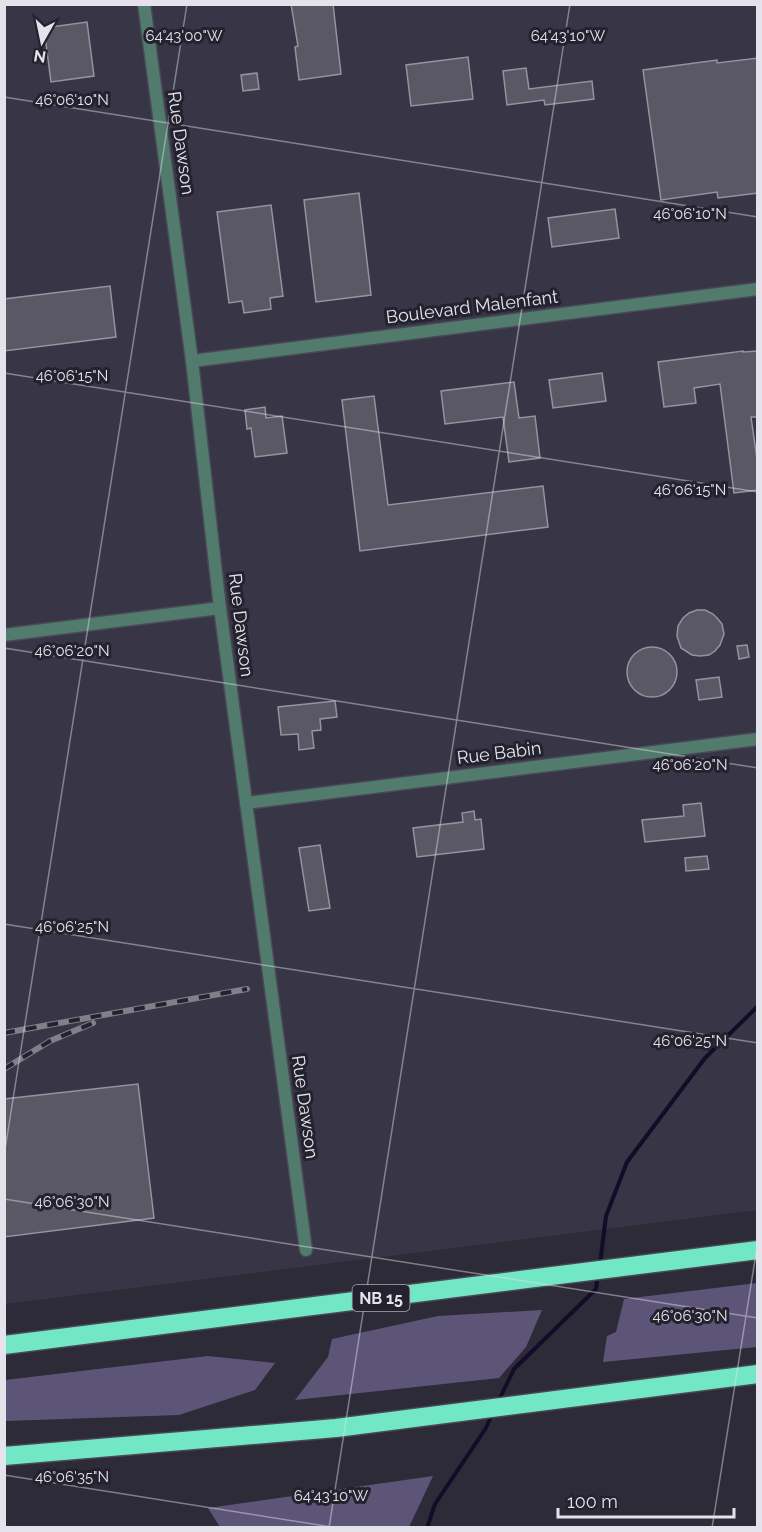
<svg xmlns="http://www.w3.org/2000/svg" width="762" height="1532" viewBox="0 0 762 1532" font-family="Raleway,sans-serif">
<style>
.built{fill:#383546}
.forest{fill:#5d5578}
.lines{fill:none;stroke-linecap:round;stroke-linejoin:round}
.stream{stroke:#140b28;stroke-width:4}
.building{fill:#5a5865;stroke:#9592a1;stroke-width:1.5}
.minor-casing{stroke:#4b4855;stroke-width:15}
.tertiary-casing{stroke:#4b4855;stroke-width:15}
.motorway-casing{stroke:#4b4855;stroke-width:21}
.minor{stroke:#507b6d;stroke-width:12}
.tertiary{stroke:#507b6d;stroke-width:12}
.motorway{stroke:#72e7c5;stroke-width:18}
.rail-casing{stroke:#817f8a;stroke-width:6}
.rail{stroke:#24222e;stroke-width:4;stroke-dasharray:11;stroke-linecap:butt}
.ticks{fill:none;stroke:#e4e3eb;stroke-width:1.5;stroke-opacity:0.45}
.labels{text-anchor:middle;stroke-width:6;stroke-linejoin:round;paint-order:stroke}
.shield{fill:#24222e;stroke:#aaa9b2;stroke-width:1.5}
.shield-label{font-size:16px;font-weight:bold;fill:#e4e3eb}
.street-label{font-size:18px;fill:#e4e3eb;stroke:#24222e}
.ticks-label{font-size:15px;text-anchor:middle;fill:#e4e3eb;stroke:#24222e;stroke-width:6;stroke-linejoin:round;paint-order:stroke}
</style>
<rect width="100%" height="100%" fill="#2e2b38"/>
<polygon class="built" points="4,5 757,5 757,1210 5,1304"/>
<g class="forest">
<polygon points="757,1283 757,1347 603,1362 607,1336 616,1332 624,1299"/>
<polygon points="542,1310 526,1347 499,1378 295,1400 328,1357 332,1339 438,1316"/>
<polygon points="208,1356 275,1363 255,1390 179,1415 5,1421 5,1380"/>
<polygon points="433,1476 409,1527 220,1527 208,1508"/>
</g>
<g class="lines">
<g class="stream">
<polyline points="600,1264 606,1216 627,1162 705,1058 758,1006"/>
<polyline points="498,1402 514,1369 596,1289 598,1274"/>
<polyline points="427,1528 435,1504 486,1428 492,1414"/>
</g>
</g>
<g class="building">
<polygon points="291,4 333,4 341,74 299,80 295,47 298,46"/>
<polygon points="87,22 94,76 51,82 44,28"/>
<polygon points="468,57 473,99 411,106 406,65"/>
<polygon points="758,58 758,193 718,198 717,192 661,200 643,70 717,60 717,63"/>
<polygon points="526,68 529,89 592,81 594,99 545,105 544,100 507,105 503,71"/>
<polygon points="257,73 259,89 243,91 241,75"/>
<polygon points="359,193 371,295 316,302 304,200"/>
<polygon points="271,205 283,296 270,298 271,309 244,313 242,301 229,303 217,212"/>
<polygon points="615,209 619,238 552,247 548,218"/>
<polygon points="110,286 116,337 4,351 4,299"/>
<polygon points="743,351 743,352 758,351 758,417 751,417 758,466 758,490 734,493 720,384 694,388 696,403 664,407 658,362"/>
<polygon points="602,373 606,401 553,408 549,380"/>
<polygon points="514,382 519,418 535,416 540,458 509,462 503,417 445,424 441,391"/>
<polygon points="374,396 388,505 543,486 548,527 360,551 342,400"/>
<polygon points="265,407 266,418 282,416 287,453 255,457 251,428 247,429 245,410"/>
<polygon points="697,610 705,610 713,614 717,618 722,624 724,634 720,645 715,651 709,655 700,656 692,655 681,648 677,636 678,626 683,618 689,613"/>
<polygon points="747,645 749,657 739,659 737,646"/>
<circle cx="652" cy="672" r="25"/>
<polygon points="719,677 722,697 699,700 696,680"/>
<polygon points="335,701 337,717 320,719 321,730 312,731 314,748 299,750 298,734 281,735 278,707"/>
<polygon points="701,803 705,836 645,842 642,820 684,816 683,805"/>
<polygon points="474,811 475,820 481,819 484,849 417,857 413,828 463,822 462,813"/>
<polygon points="320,845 330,908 309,911 299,848"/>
<polygon points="707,856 709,869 686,871 685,858"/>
<polygon points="138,1084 154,1218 4,1237 4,1099"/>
</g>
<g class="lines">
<defs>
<g id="minor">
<polyline points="192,361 758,289"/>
<polyline points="220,608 306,1250"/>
<polyline points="246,803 758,739"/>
</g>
<polyline id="tertiary" points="4,635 220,608 192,361 144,4"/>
<g id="motorway">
<polyline points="4,1345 758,1250"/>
<polyline points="4,1456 336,1428 758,1374"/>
</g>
</defs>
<use href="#minor" class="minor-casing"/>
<use href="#tertiary" class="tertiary-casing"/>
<use href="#motorway" class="motorway-casing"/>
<use href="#minor" class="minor"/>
<use href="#tertiary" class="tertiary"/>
<use href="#motorway" class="motorway"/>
<defs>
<g id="rail">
<polyline points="4,1033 247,989"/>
<polyline points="4,1069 50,1041 93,1023"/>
</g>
</defs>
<use href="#rail" class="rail-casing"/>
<use href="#rail" class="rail"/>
</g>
<path class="ticks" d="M4,97L758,217M4,373L758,492M4,648L758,768M4,924L758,1043M4,1156L187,4M4,1199L758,1318M4,1475L338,1528M329,1528L570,4M712,1528L758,1241"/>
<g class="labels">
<rect class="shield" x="352.5" y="1285" width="57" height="26" rx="4.5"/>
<g class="shield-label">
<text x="381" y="1304">NB 15</text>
</g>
<g class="street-label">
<text transform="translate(181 143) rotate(82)" y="6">Rue Dawson</text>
<text transform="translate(472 307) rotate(-7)" y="6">Boulevard Malenfant</text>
<text transform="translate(241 625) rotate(83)" y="6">Rue Dawson</text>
<text transform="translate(499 753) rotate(-7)" y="6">Rue Babin</text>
<text transform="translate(305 1107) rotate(82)" y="6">Rue Dawson</text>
</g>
</g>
<g class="ticks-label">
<text x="184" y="41">64°43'00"W</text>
<text x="568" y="41">64°43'10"W</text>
<text x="72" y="105">46°06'10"N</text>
<text x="690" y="219">46°06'10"N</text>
<text x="72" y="381">46°06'15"N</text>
<text x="690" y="495">46°06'15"N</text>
<text x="72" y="656">46°06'20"N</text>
<text x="690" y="770">46°06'20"N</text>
<text x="72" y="932">46°06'25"N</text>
<text x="690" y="1046">46°06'25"N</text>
<text x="72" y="1207">46°06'30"N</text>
<text x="690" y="1321">46°06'30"N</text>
<text x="72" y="1482">46°06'35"N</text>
<text x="331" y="1501">64°43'10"W</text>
</g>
<rect width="762" height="1532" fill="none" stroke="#e4e3eb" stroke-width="12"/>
<g transform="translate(42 42) rotate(189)" stroke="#24222e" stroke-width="4.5" paint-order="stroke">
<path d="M0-4.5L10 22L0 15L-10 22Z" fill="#e4e3eb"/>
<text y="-9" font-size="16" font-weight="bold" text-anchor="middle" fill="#e4e3eb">N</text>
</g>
<path d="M558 1508v9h176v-9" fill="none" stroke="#e4e3eb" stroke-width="3"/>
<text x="567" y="1508" font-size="18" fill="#e4e3eb" stroke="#24222e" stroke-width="4.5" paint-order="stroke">100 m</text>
</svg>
